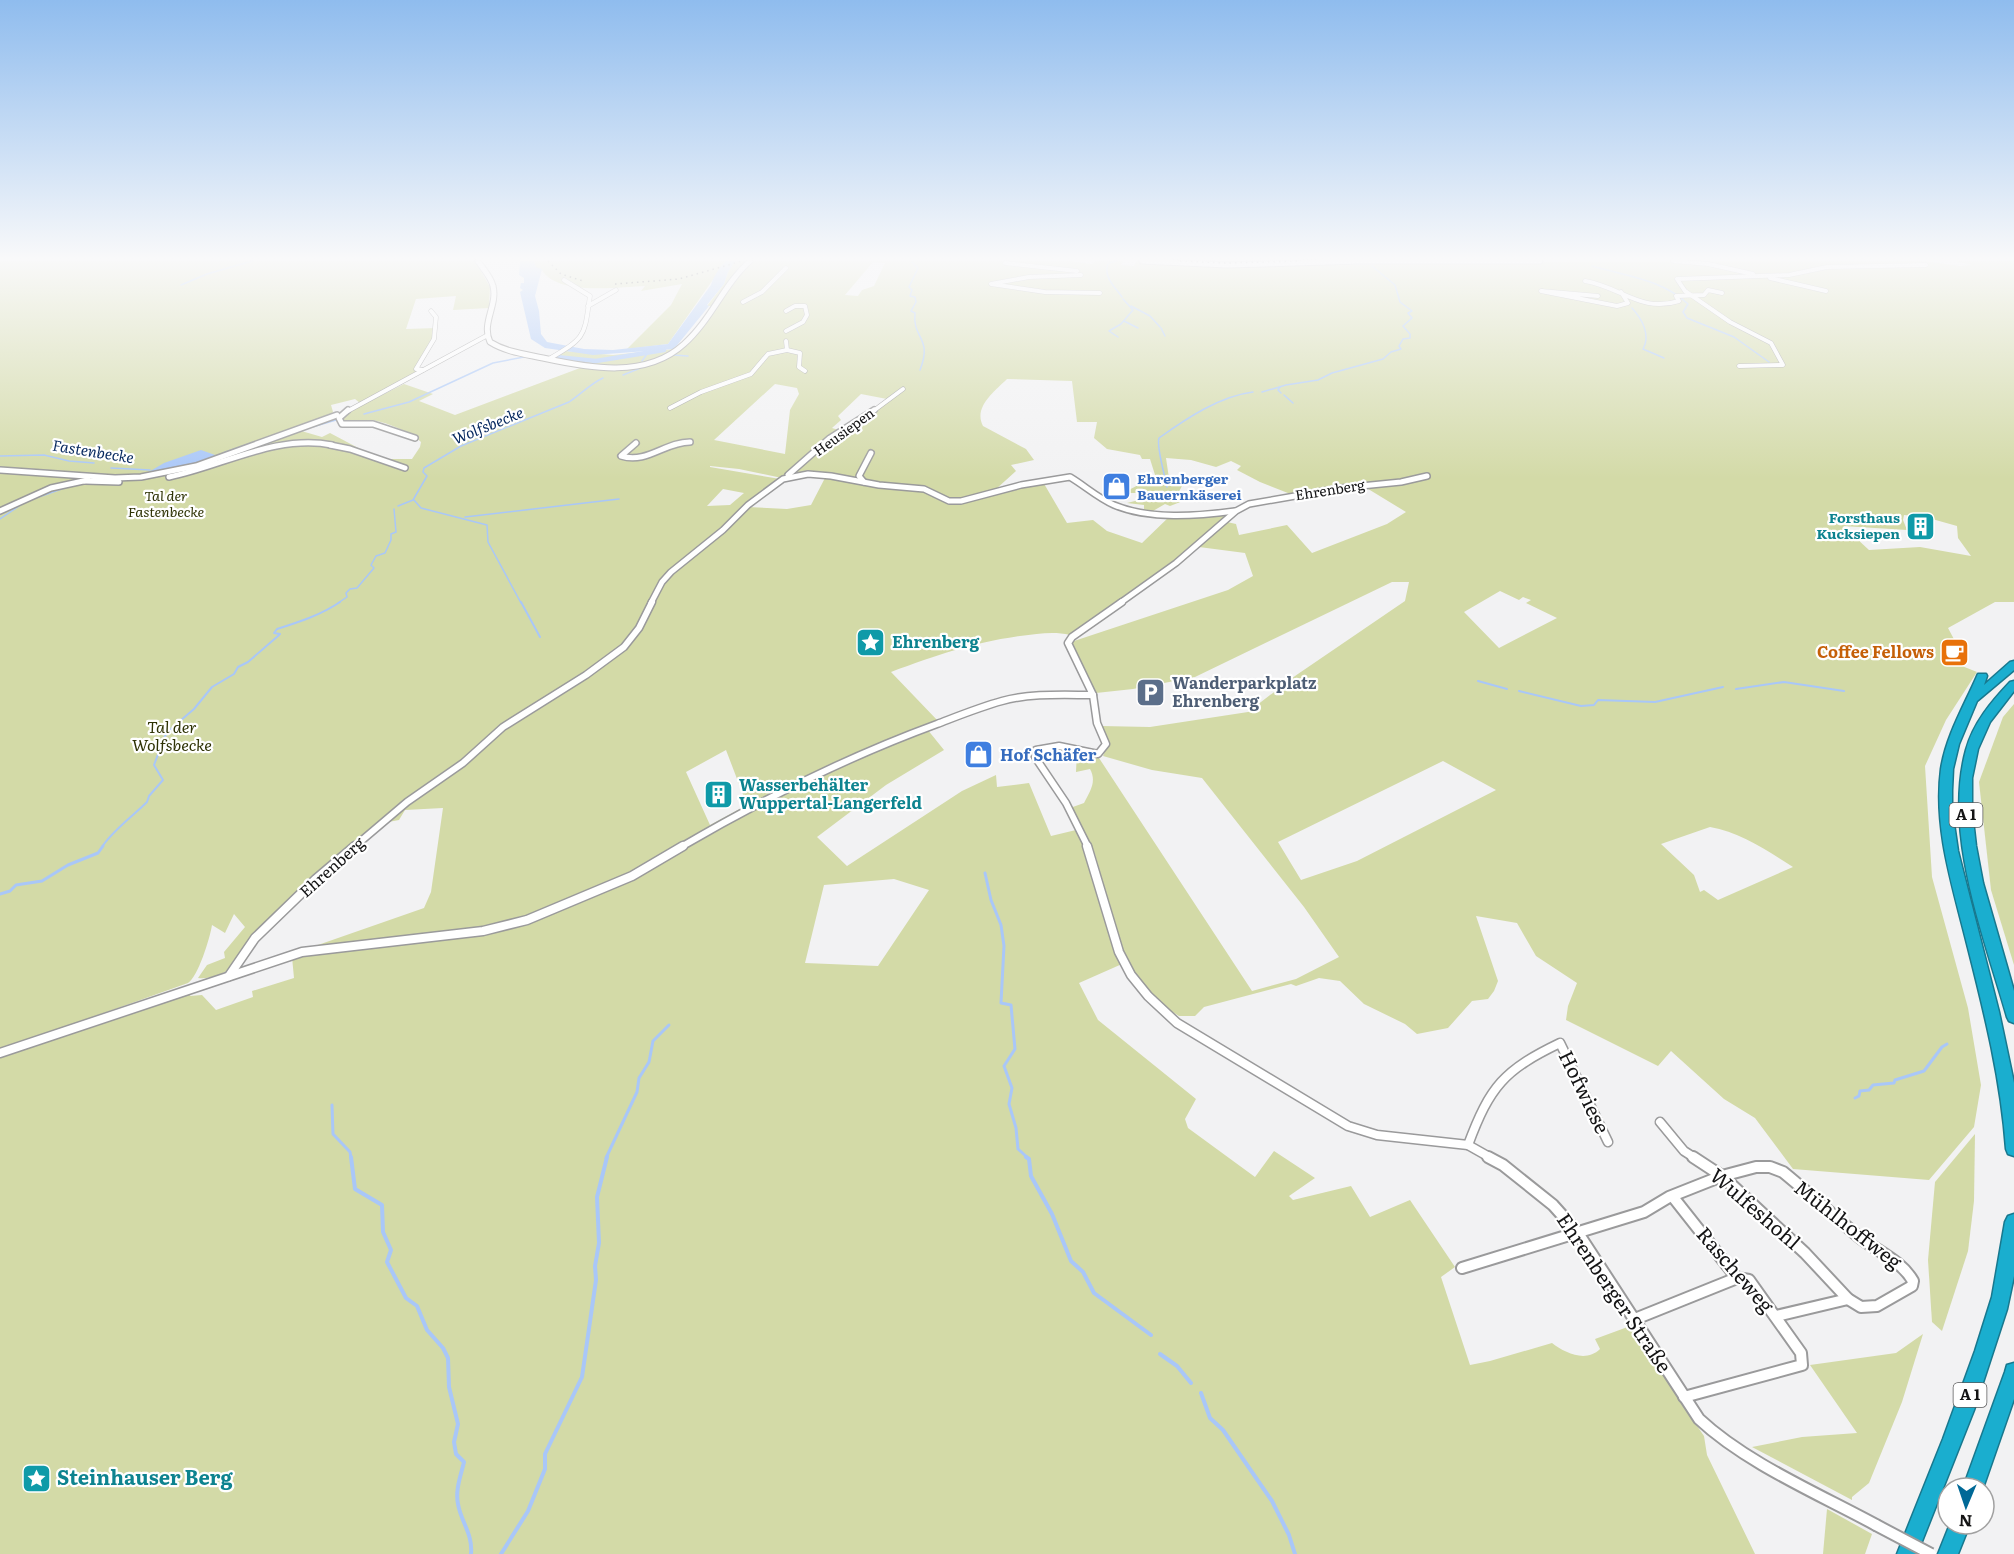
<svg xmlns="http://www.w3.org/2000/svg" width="2014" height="1554" viewBox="0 0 2014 1554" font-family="Literata,serif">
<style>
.green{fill:#d3daa7;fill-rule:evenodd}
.water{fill:#a9c7f8}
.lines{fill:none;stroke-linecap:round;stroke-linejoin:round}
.stream-far3{stroke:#a9c7f8;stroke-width:1.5}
.stream-far2{stroke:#a9c7f8;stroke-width:2}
.stream-far1{stroke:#a9c7f8;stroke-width:3}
.stream{stroke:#a9c7f8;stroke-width:4}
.canal{stroke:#a9c7f8;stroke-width:4.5}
.minor-far4-casing{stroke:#9a9a9b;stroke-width:5}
.minor-far3-casing{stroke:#9a9a9b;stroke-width:8}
.minor-far2-casing{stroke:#9a9a9b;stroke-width:9}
.minor-far1-casing{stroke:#9a9a9b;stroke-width:11}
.minor-casing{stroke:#9a9a9b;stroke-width:14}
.secondary-casing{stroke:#9a9a9b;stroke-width:7}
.motorway-casing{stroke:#18788e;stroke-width:3}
.minor-far4{stroke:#fff;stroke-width:4}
.minor-far3{stroke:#fff;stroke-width:5}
.minor-far2{stroke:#fff;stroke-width:6}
.minor-far1{stroke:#fff;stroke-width:8}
.minor{stroke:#fff;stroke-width:10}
.secondary{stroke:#fff;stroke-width:5}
.motorway{fill:#1aaecf;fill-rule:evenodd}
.rail{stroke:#313132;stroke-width:1.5;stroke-dasharray:1.5 4;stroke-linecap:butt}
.minor-bridge-casing{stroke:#9a9a9b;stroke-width:14;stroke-linecap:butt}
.minor-bridge{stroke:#fff;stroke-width:10}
.labels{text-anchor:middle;stroke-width:4.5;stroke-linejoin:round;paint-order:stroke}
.far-street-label{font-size:14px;fill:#141415;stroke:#fff}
.far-shop-label{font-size:14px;font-weight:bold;fill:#366cbe;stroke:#fff;text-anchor:start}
.far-park-label{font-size:14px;font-style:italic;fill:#2e3204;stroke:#fff}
.far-culture-label{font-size:14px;font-weight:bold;fill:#0d838f;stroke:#fff;text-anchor:end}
.far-water-label{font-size:15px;font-style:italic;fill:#05275e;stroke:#fff}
.shield{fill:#fff;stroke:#5a5a5b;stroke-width:1.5}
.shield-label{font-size:15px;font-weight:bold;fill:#141415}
.culture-label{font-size:16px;font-weight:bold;fill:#0d838f;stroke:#fff;text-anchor:start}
.food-label{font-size:16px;font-weight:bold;fill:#c56008;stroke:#fff;text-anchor:end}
.service-label{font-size:16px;font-weight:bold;fill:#4e5e75;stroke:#fff;text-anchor:start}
.park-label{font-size:16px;font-style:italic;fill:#2e3204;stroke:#fff}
.shop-label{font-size:16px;font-weight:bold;fill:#366cbe;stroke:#fff;text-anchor:start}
.street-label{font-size:16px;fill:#141415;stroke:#fff}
.near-street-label{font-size:20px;fill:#141415;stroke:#fff}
.near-culture-label{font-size:20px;font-weight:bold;fill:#0d838f;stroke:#fff;text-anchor:start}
</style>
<rect width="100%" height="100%" fill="#f2f2f3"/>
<g class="green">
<path d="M0,261H475L490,287L489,308L453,310L456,296L416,299L406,329L436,328L433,339L415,369L419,374L360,403L355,399L331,405L333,412L324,420L298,430L322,437L330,433L379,459H412L420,447L421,442C412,433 382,419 366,420C357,420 351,425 343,420L348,412L404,384L433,394L419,401L455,415L580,368L579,363L555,357L565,351L613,355L674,349L682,345L715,306H707L724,284L728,272L735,261H1070L1092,264L1095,261H1123L1121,265L1134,266L1136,261L1174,264L1373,265L1381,262L1925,261L1960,266L1972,265L1955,261H2014V602H1995L1948,628L1956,643L1941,645L1950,651L1942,658L1977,672L1946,720L1925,766L1932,877L1968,1008L1981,1085L1974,1127L1929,1180L1793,1169L1755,1118L1724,1099L1671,1051L1658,1066L1566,1020L1568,1006L1577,983L1536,956L1517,923L1476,916L1498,981L1494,991L1488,999L1472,1001L1448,1028L1417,1034L1405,1024L1364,1004L1340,981L1319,978L1296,986L1291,984L1204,1007L1195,1016H1179L1168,1009L1144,988L1127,962L1119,947L1095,854L1070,808L1084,803C1090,791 1097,782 1090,769L1076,772L1077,751L1099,758L1252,991L1296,979L1339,957L1304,907L1202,778L1152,770L1103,756L1108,744L1101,726L1150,727L1248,712L1295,676L1405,601L1409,582H1392L1195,677L1133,689L1096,693L1070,648L1071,642L1228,590L1253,576L1245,553L1199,547L1227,522L1236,524L1239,535L1287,525L1312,553L1387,524L1406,512L1360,484L1293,495L1260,482L1237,470L1241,466L1231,461L1216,467L1191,460L1166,458L1170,485L1182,486L1176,497L1183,501L1170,506L1165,504L1153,511L1144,512V505L1127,503L1143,499L1142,493H1123L1144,482V478H1156L1150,459H1142L1140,455L1107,449L1094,438L1097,422H1077L1072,381L1007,379C995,391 973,407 983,426L1026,449L1034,460L1011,465L1016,471L995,490L1043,482L1067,523L1093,520L1107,531L1142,543L1171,515L1200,517L1226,514L1228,515L1173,563L1070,635C1053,631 1038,634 1020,636C971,643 937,655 891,672L938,721L927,729L944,750L886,785L817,837L847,866L962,791L996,775L997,787L1029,783L1051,836L1076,830L1084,846L1110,939L1122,964L1079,983L1098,1020L1196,1099L1185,1119L1188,1128L1255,1177L1274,1151L1315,1178L1289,1196L1293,1200L1351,1186L1370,1217L1410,1200L1455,1267L1441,1277L1470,1365L1490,1361L1552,1343C1565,1353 1586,1363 1600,1349L1595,1339L1633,1325L1684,1407L1704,1436L1707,1455L1755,1554H0V1057L193,989L190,996L202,995L216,1010L253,997L252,991L294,978L292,957L295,953L424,908L431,892L443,808L405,810L399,820L383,823L291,903L234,967C224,973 209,980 198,978L207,965L225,958L224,952L245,927L234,914L225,933L212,925C210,938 198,977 188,983L0,1050ZM873,262L885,263L874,286L862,290L858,296L845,295ZM775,384L797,388L799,394L790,410L785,454L714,440ZM861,394L887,399L842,431L832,428L841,420L838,416ZM710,466L739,469L782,478L826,476L811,505L787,509L747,507L706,541L780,479L710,467ZM723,489L744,493L730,505L707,506ZM1904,515L1925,517L1957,526L1958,538L1971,556L1920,547L1869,550L1843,526L1907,530L1903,520ZM1500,591L1519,600L1523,597L1531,600L1526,603L1557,618L1499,648L1464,612ZM726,750L747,805L710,825L686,772ZM1443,761L1496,790L1357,861L1301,880L1278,842ZM1710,827C1740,832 1768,851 1793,867L1718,900L1704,890L1700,892L1694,875L1661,844ZM894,879L929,890L878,966L805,963L824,885Z"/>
<path d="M530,261H726L668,344L627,349L671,305L682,284L641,291L645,286C619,287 557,296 542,270L531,272Z"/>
<polygon points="2014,704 2014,965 1991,890 1979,782 2003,717"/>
<polygon points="1975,1134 1974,1201 1968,1251 1942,1331 1932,1322 1928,1260 1935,1182"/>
<polygon points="1923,1334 1902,1402 1869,1483 1852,1497 1852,1500 1752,1447 1802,1437 1857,1433 1810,1365 1896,1353"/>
<polygon points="1827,1509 1872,1534 1865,1554 1823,1554"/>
</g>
<g class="water">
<path d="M520,261H534L536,267L542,269L535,296L539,311L541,334L547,342L584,349L613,350L668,344L711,285C713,277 720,267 726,261H735L728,272L724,284L707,305L709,306L674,349L593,355L545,348L531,339L520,292L523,290L520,288L521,283H524V278L519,275Z"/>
<polygon points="201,450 218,456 202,463 147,473 164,463"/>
</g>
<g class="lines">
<g class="stream-far3">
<path d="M912,262L918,268L909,287L912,290L910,296L915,297L916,302L911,311L915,313C912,339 933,337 920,370"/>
<polyline points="1109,263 1116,261"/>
<path d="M1108,264C1103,277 1115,287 1122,297"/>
<path d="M1592,266C1626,276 1661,279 1688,304L1683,312L1687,318L1734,337L1769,362"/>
<polyline points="181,285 207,274 252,261"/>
<polyline points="1131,306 1150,316 1160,327"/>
<path d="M1632,308C1642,319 1651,335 1643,349L1664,358"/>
<polyline points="1124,321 1138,328"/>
<polyline points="1161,328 1165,336"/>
<polyline points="1118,337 1109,331 1121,324 1133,310 1123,299"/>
<polyline points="673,355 688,356"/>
<polyline points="642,361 647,354"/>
<polyline points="623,375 643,367"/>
<polyline points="1280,387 1278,390 1281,393"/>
<polyline points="1262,392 1286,385 1318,380 1332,373 1383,359 1391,352 1401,349 1399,346 1403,339 1410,338 1410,334 1403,326 1412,318 1408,313 1412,311 1400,302 1395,285 1372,266"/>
<polyline points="1284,395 1293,403"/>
<polyline points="364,414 409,402 493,363 524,357"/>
<polyline points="302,430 336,420"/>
<polyline points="223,453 254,442"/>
<polyline points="0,456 44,455 69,461 94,463"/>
<polyline points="111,468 150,470"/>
<path d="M1167,487C1165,476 1156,446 1159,438C1187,418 1220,396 1253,392"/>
<polyline points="33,499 70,486"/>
<polyline points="414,500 421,508 487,525 488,542 521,603"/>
<path d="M398,506L413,500L427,476L423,472L424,468L461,446L569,402C581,394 590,384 603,378"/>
<polyline points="465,517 619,499"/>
<polyline points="0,519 22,504"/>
<polyline points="338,603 347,597 346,593 350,589 357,588 374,568 371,565 376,556 385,553 391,540 391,534 396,532 394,509"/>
</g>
<g class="stream-far2">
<polyline points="521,602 540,637"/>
<polyline points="1478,681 1507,689"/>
<polyline points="1736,689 1784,682 1844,691"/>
<polyline points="1519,691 1581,706 1594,705 1598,700 1655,702 1723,687"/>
<path d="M102,847C112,831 133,816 147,802L149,796L163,780L154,765L165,736L173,727L194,709L212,687L234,674L238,667L248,662L278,636L280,634L274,633L277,629C299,622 321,615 340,602"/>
</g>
<g class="stream-far1">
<polyline points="985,873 991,900 1001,925 1004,946 1001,1003 1011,1005 1015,1049 1004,1066 1012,1088 1009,1104 1016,1128 1018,1149 1028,1158"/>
<polyline points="0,894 10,891 16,885 42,881 68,865 98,853 103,846"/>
<polyline points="1855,1098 1859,1096 1860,1091 1869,1090 1873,1085 1894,1083 1895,1080 1924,1071 1942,1047 1947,1044"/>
<polyline points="332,1105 333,1134 350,1152 351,1158"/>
<polyline points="606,1158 637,1092 639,1078 649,1062 653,1041 669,1025"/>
</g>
<g class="stream">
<path d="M351,1157L355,1189L382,1205L383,1232L391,1250L387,1262L406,1298L417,1306L427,1330L443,1348L448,1358L449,1387L458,1424L454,1442L456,1454L464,1462C461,1475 455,1490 458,1504C461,1522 473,1534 471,1554"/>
<polyline points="1026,1157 1029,1159 1031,1176 1052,1214 1071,1261 1083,1272 1094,1293 1151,1335"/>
<polyline points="1160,1354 1177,1366 1191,1383"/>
<polyline points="1201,1393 1210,1418 1223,1430 1272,1501 1289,1535 1295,1554"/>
<polyline points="501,1554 528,1511 545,1469 545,1454 582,1377 596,1280 595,1266 599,1243 597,1197 607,1157"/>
</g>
<polyline class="canal" points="556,357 596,361 664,350"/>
<defs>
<g id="minor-far4">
<polyline points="1673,261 1708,264 1753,274"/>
<polyline points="1005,263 1077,271"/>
<polyline points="1081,275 1029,277 991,284 1045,292 1100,293"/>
<polyline points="1770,278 1826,291"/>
<path d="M1585,281C1621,287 1641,313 1679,301L1676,296L1704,295L1708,290L1722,293"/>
<polyline points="1598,296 1541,291 1617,306 1628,303 1621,292"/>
<polyline points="743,302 762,292 786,268"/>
<polyline points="588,306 616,290"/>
<polyline points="786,311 795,306 805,306 807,315 803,322 786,331"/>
<polyline points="786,341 787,350"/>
<path d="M549,359C587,337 584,336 590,296L564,280"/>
<polyline points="1739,366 1783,365 1771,343 1730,322 1685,291 1677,279 1789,275 1827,267 1926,265"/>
<polyline points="423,370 416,369 434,339 436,317 431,311"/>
<polyline points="670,408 701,392 751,374 768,354 787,350 800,353 799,367 805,371"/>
<polyline points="346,412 486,336"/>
<polyline points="872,412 903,389"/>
</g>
<g id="minor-far3">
<polyline points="348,410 339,418 342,424 373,424 415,438"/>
<path d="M636,443L621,456C647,464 665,442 690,442"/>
<polyline points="330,445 350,449 405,468"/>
<polyline points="0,470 115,478 141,477 196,466 337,415"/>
<polyline points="788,475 830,438 874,410"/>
<path d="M169,477C223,466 276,434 332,445"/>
<polyline points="85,481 119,482"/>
<polyline points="864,482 859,476 871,453"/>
<polyline points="0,511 51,488 88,480"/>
<path d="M651,603L662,582L671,572L723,530L748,505L783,479L808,474L831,476L879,485L924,489L949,501H961L1021,485L1070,477C1085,486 1098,498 1114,505C1150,520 1197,516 1235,511"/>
<polyline points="1120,603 1176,563 1236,511 1249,504 1341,488 1401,482 1427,476"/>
</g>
<g id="minor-far2">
<polyline points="354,847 407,802 463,763 503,727 586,675 624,647 639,628 652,602"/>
<path d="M681,847C763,799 847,757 937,724C958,716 980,707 1002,701C1030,693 1064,695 1093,695"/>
<polyline points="1088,847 1066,803 1035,757 1036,750 1059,746 1098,754 1106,744 1097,723 1093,695 1068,643 1072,637 1122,602"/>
</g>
<g id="minor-far1">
<polyline points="1087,846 1119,952 1131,975 1148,996 1177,1023 1348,1126 1377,1135 1468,1145 1491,1158"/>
<polyline points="229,976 255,938 316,879 355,846"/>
<polyline points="0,1053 302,952 483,931 527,920 632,876 683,846"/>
<polyline points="1660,1122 1684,1151 1695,1158"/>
<path d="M1468,1145C1490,1086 1504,1070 1560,1043L1608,1142"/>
</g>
<g id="minor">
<path d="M1488,1157L1503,1165L1553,1205L1578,1233L1699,1419C1746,1463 1819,1494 1876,1525"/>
<polyline points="1693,1157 1722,1176"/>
<path d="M1756,1167H1770L1783,1172C1809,1193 1833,1216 1858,1236C1876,1251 1901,1260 1913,1281L1912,1286L1877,1306L1861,1307L1848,1299L1805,1253L1722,1176Z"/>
<polyline points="1673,1197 1737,1278 1749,1280 1801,1353 1802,1365 1684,1397"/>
<polyline points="1462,1268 1644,1212 1669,1197 1722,1176"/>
<polyline points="1776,1316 1848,1299"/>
<polyline points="1635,1319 1737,1278"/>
</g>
<g id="secondary">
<path d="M478,261C483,269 491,277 493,286C498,305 481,323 490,342C506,352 524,354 543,358C589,368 646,379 684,344C711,320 724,284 750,261"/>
<polyline points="1142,261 1227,265 1359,261 1540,261"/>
</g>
<g id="motorway">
<path d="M2014,661V670L1977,701L1959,744L1953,769L1952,790V810L1958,851L1999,1012L2014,1083V1156L2008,1154L2006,1149C2001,1080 1985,1015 1968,948C1954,890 1933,830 1941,769C1946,736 1964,706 1977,676L1978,674H1986L1987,676L1984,685L2010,662Z"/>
<path d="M2014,681V691L1990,722L1978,749L1972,778V811L1976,846L1983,883L2014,991V1023L2009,1021L2007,1017C1984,936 1943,834 1966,750C1973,723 1992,701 2010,682Z"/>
<polygon points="2014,1214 2014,1276 2007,1309 1974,1410 1917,1554 1897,1554 1943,1439 1975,1351 1992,1297 2005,1222 2008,1216"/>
<polygon points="2014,1363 2014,1399 1983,1488 1963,1488 2005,1372 2007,1365"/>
<polygon points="1950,1524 1970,1524 1958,1554 1938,1554"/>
</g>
</defs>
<use href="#minor-far4" class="minor-far4-casing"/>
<use href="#minor-far3" class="minor-far3-casing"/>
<use href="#minor-far2" class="minor-far2-casing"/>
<use href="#minor-far1" class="minor-far1-casing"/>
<use href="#minor" class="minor-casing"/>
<use href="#secondary" class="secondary-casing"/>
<use href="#motorway" class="motorway-casing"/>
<use href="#minor-far4" class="minor-far4"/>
<use href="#minor-far3" class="minor-far3"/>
<use href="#minor-far2" class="minor-far2"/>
<use href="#minor-far1" class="minor-far1"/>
<use href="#minor" class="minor"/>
<use href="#secondary" class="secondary"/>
<use href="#motorway" class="motorway"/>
<g class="rail">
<polyline points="548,261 561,274 583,281"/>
<polyline points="1180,261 1227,263 1298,261"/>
<polyline points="615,284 679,279 742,261"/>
</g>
<defs>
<polyline id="minor-bridge" points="1876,1525 1931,1554"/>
</defs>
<use href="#minor-bridge" class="minor-bridge-casing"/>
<use href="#minor-bridge" class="minor-bridge"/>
</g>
<linearGradient id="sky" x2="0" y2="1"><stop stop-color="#8fbcee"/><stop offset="0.54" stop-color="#f9f9fa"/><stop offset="1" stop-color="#f9f9fa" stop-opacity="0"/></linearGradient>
<rect width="2014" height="479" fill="url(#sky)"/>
<defs>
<symbol id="shop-square" viewBox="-11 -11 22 22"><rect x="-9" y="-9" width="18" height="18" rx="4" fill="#3f7fe0" stroke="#fff"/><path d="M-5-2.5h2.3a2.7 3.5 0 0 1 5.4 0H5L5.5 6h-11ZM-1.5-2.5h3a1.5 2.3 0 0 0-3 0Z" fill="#fff"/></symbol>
<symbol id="building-square" viewBox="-11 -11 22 22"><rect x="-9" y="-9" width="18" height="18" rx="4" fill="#0f9aa8" stroke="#fff"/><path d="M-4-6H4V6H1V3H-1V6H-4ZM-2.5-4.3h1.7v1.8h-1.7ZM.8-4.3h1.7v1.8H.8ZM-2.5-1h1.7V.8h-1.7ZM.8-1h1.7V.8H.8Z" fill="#fff"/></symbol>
<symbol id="sight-square" viewBox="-11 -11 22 22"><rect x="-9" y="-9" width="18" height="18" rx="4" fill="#0f9aa8" stroke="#fff"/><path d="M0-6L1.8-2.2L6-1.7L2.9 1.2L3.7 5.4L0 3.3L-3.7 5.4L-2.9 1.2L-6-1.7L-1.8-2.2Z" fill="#fff"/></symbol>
<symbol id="cafe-square" viewBox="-11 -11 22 22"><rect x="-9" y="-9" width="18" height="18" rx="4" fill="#e8710a" stroke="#fff"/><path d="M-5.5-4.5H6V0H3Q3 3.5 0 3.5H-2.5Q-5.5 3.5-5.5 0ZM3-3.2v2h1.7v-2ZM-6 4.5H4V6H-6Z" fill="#fff"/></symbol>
<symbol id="parking-square" viewBox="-11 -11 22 22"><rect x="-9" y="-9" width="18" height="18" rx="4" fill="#5c6f8a" stroke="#fff"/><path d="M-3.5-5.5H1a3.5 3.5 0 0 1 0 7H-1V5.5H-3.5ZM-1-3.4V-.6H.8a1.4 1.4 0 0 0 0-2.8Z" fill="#fff"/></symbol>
</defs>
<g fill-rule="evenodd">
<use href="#shop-square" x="1100" y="470" width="33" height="33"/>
<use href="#building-square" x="1904" y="510" width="33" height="33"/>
<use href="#sight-square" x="854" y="626" width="33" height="33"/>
<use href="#cafe-square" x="1938" y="636" width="33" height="33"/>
<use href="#parking-square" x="1134" y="676" width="33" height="33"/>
<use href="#shop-square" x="962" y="738" width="33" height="33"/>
<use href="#building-square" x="702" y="778" width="33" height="33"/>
<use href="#sight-square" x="20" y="1462" width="33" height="33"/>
</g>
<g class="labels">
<g class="far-street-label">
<text transform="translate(844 432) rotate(-36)" y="5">Heusiepen</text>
<text transform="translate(1330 490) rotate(-9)" y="5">Ehrenberg</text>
</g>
<g class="far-shop-label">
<text x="1137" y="484">Ehrenberger<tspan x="1137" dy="16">Bauernkäserei</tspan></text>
</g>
<g class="far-park-label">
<text x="166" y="501">Tal der<tspan x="166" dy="16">Fastenbecke</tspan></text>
</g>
<g class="far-culture-label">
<text x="1900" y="523">Forsthaus<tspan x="1900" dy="16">Kucksiepen</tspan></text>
</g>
<g class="far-water-label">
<text transform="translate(488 426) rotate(-22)" y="5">Wolfsbecke</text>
<text transform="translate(93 452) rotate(9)" y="5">Fastenbecke</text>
</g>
<g class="shield">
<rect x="1949.5" y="803" width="33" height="24" rx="4.5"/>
<rect x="1953.5" y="1383" width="33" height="24" rx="4.5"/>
</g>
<g class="shield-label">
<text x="1966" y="820">A 1</text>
<text x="1970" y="1400">A 1</text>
</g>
<g class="culture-label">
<text x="892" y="648">Ehrenberg</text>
<text x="739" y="791">Wasserbehälter<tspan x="739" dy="18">Wuppertal-Langerfeld</tspan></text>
</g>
<g class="food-label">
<text x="1934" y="658">Coffee Fellows</text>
</g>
<g class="service-label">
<text x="1172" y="689">Wanderparkplatz<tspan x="1172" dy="18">Ehrenberg</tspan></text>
</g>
<g class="park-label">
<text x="172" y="733">Tal der<tspan x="172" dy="18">Wolfsbecke</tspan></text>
</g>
<g class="shop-label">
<text x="1000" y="761">Hof Schäfer</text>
</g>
<g class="street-label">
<text transform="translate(332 867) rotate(-42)" y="6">Ehrenberg</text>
</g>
<g class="near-street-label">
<text transform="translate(1584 1092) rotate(64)" y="7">Hofwiese</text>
<text transform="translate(1755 1209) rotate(41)" y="7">Wulfeshohl</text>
<text transform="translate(1848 1225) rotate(38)" y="7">Mühlhoffweg</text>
<text transform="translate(1735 1270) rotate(49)" y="7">Rascheweg</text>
<text transform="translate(1614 1293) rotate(56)" y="7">Ehrenberger Straße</text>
</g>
<g class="near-culture-label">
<text x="57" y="1485">Steinhauser Berg</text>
</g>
</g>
<g transform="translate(1966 1506) rotate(182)"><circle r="28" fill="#ffffff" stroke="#a1a1a1" stroke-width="1.5"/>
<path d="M0-4.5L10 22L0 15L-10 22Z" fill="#006997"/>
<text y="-9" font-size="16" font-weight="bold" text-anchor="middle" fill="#141415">N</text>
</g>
</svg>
